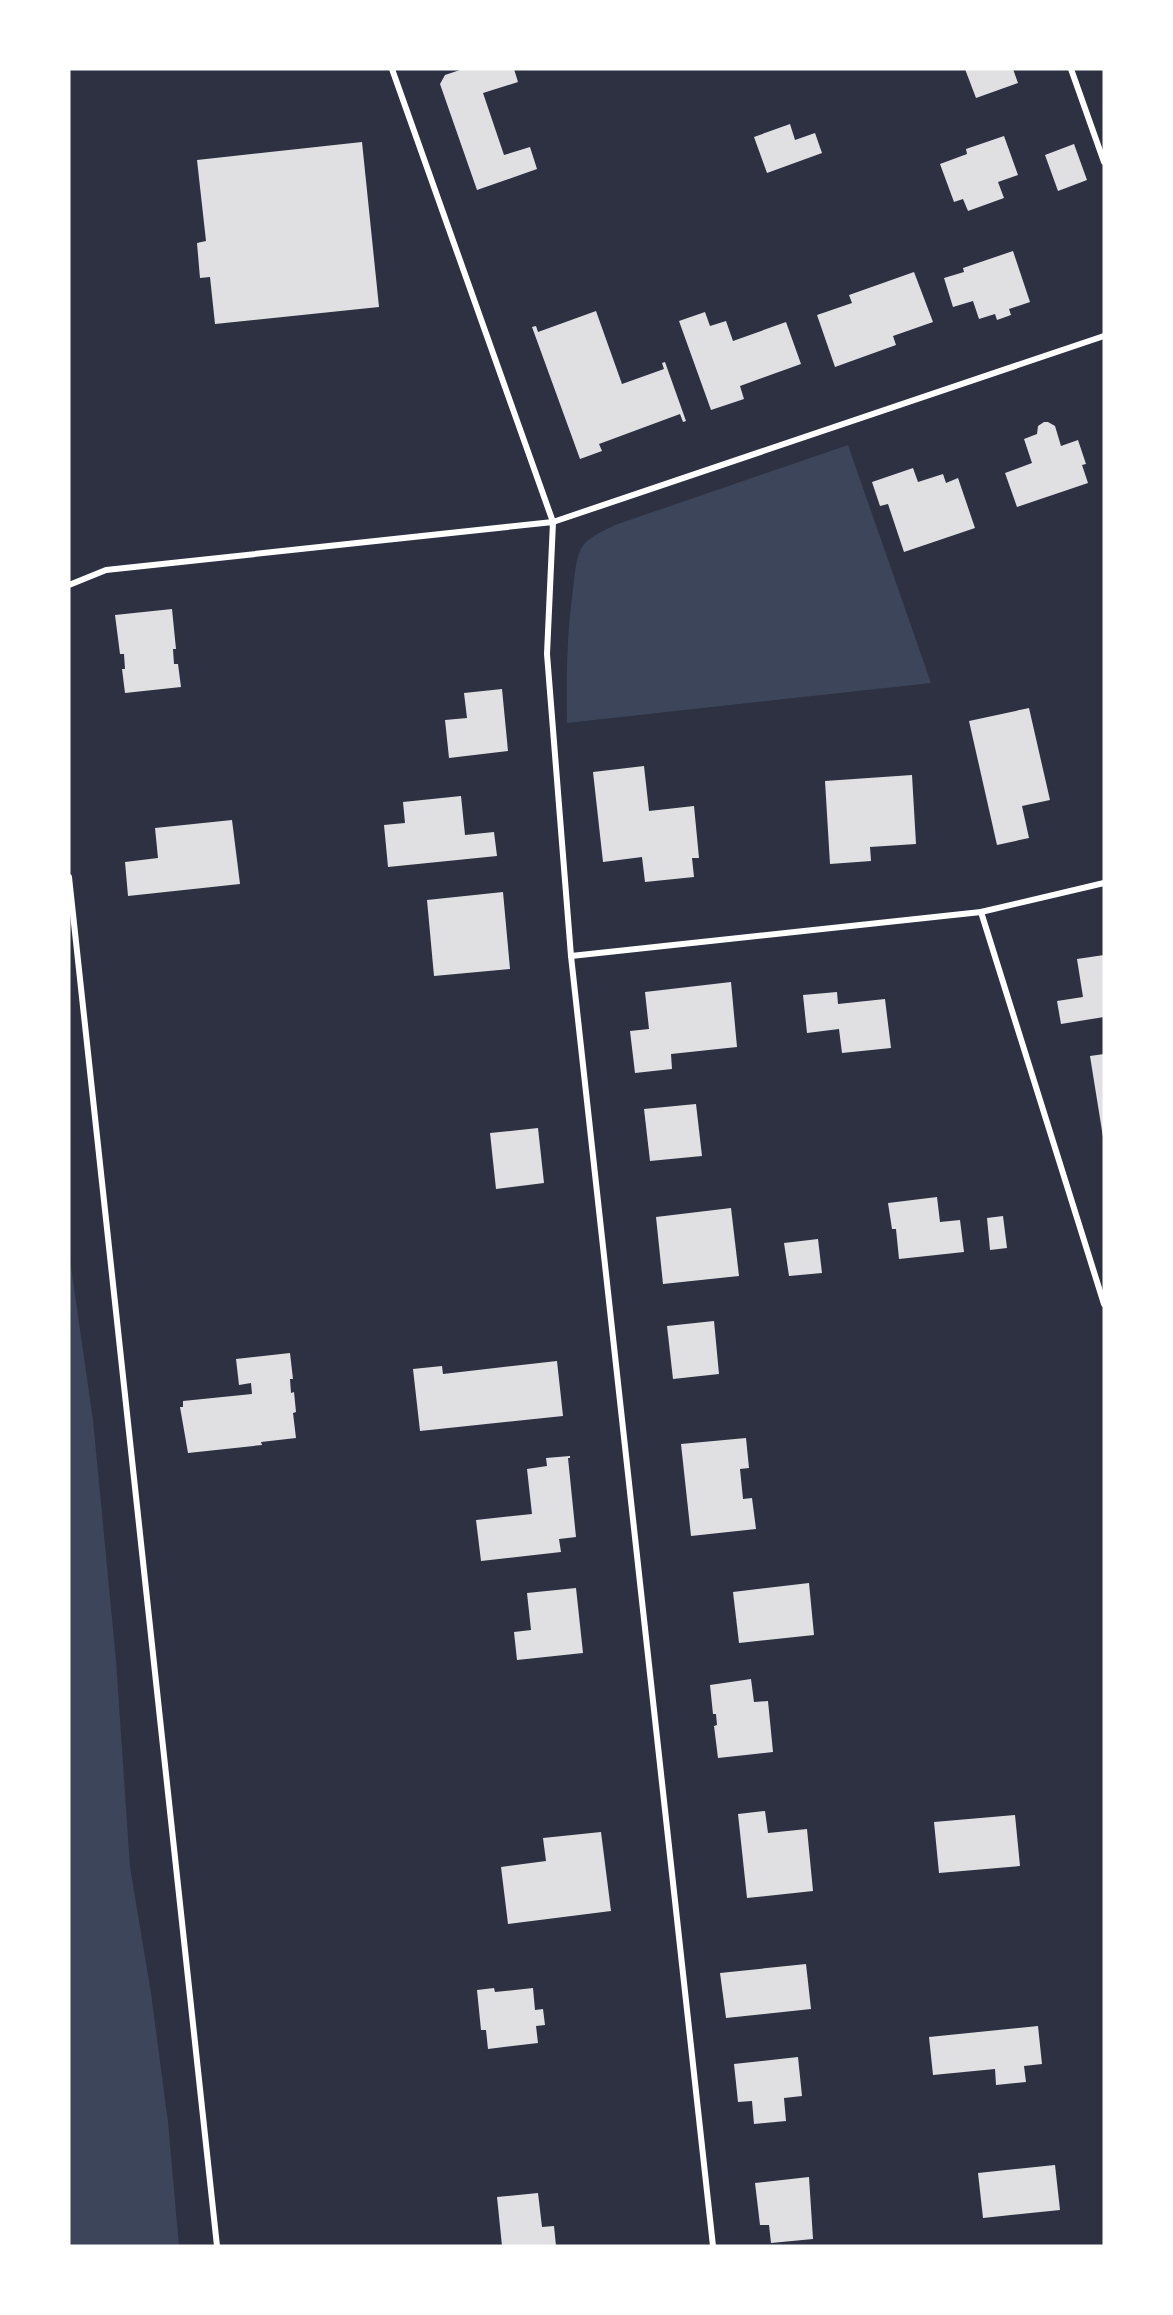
<svg xmlns="http://www.w3.org/2000/svg" width="1173" height="2315" viewBox="0 0 1173 2315" font-family="'Titillium Web',sans-serif">
<style>
.green{fill:#3c4559}
.building{fill:#e0e0e3}
.lines{fill:none;stroke-linecap:round;stroke-linejoin:round}
.minor{stroke:#fff;stroke-width:6}
</style>
<rect width="100%" height="100%" fill="#2d3142"/>
<g class="green">
<path d="M848,445L931,683L567,723C566,677 567,634 573,589C575,576 575,560 581,549C587,537 604,531 615,525Z"/>
<polygon points="69,1253 93,1420 116,1660 130,1867 151,1993 168,2122 179,2246 69,2246"/>
</g>
<g class="building">
<polygon points="463,69 514,69 518,82 483,93 504,155 530,147 537,169 477,190 440,84 445,75"/>
<polygon points="965,69 1013,69 1018,83 976,98"/>
<polygon points="790,124 795,140 815,133 822,153 767,173 754,137"/>
<polygon points="1004,136 1018,175 998,182 1004,198 968,211 963,199 954,202 940,164 967,154 966,149"/>
<polygon points="362,142 379,307 215,324 210,277 200,278 197,243 206,241 197,160"/>
<polygon points="1074,144 1087,180 1058,191 1045,155"/>
<polygon points="1013,251 1030,302 1009,309 1011,315 997,320 995,314 979,319 973,301 953,307 944,278 964,272 963,268"/>
<polygon points="914,272 933,322 893,336 896,345 835,367 817,315 852,303 849,295"/>
<polygon points="596,311 622,384 664,369 662,363 665,362 686,421 683,422 680,414 599,444 602,451 580,459 532,327 536,326 538,332"/>
<polygon points="705,312 710,326 726,321 733,341 786,322 801,364 740,386 744,399 711,410 679,321"/>
<polygon points="1048,422 1055,426 1061,446 1078,440 1086,464 1082,465 1088,483 1017,507 1005,473 1032,463 1024,439 1037,434 1038,426 1044,422"/>
<polygon points="913,468 918,482 943,474 946,483 958,478 975,528 904,552 888,504 880,506 872,482"/>
<polygon points="172,609 176,649 173,649 174,664 178,664 181,687 125,693 122,669 125,669 124,654 120,654 115,615"/>
<polygon points="502,689 508,751 449,758 445,720 467,718 464,693"/>
<polygon points="1029,708 1050,800 1022,806 1029,838 997,845 969,721"/>
<polygon points="644,766 649,811 694,806 699,858 692,858 694,877 645,882 642,857 603,862 593,772"/>
<polygon points="912,775 916,844 870,847 871,861 830,864 825,781"/>
<polygon points="461,796 465,835 494,832 497,856 388,867 384,825 405,823 403,802"/>
<polygon points="232,820 240,884 128,896 125,862 158,858 155,828"/>
<polygon points="503,892 510,969 434,976 427,900"/>
<polygon points="1104,955 1104,1017 1061,1024 1057,1001 1083,997 1077,959"/>
<polygon points="731,982 737,1047 671,1054 672,1069 635,1073 630,1031 649,1029 645,992"/>
<polygon points="837,992 838,1004 885,999 891,1048 842,1053 839,1029 807,1033 803,995"/>
<polygon points="1104,1054 1104,1137 1103,1137 1090,1056"/>
<polygon points="696,1104 702,1156 650,1161 644,1109"/>
<polygon points="538,1128 544,1183 496,1189 490,1133"/>
<polygon points="937,1197 940,1222 960,1220 964,1252 899,1259 896,1229 892,1229 888,1203"/>
<polygon points="731,1208 739,1276 663,1284 656,1217"/>
<polygon points="1003,1216 1007,1248 990,1250 987,1218"/>
<polygon points="818,1239 822,1273 789,1276 784,1243"/>
<polygon points="714,1321 719,1374 673,1379 667,1326"/>
<polygon points="290,1353 293,1379 290,1379 291,1393 294,1392 296,1412 293,1413 296,1438 261,1442 262,1445 188,1453 180,1407 183,1407 183,1401 252,1394 251,1383 239,1385 236,1359"/>
<polygon points="557,1361 563,1416 420,1431 413,1369 442,1366 443,1374"/>
<polygon points="746,1438 749,1468 740,1469 743,1499 752,1498 756,1529 691,1536 681,1444"/>
<polygon points="570,1456 570,1458 568,1458 576,1537 559,1539 561,1552 481,1561 476,1520 532,1514 527,1469 547,1466 546,1458"/>
<polygon points="809,1583 814,1635 739,1643 733,1592"/>
<polygon points="576,1588 583,1653 517,1660 514,1632 531,1630 527,1593"/>
<polygon points="751,1679 754,1702 768,1701 773,1752 718,1758 714,1726 717,1725 716,1714 713,1714 710,1685"/>
<polygon points="765,1811 768,1833 807,1829 813,1891 747,1898 738,1814"/>
<polygon points="1015,1815 1020,1866 939,1873 934,1822"/>
<polygon points="601,1832 611,1911 508,1924 501,1867 546,1861 543,1838"/>
<polygon points="806,1964 811,2009 726,2018 720,1973"/>
<polygon points="494,1988 495,1992 533,1988 535,2010 543,2009 545,2025 536,2026 538,2043 488,2049 486,2030 481,2030 477,1990"/>
<polygon points="1038,2026 1042,2064 1024,2066 1026,2082 996,2085 995,2069 933,2075 929,2037"/>
<polygon points="798,2057 802,2096 784,2098 786,2121 754,2124 752,2101 738,2102 734,2064"/>
<polygon points="1055,2165 1060,2210 983,2218 978,2173"/>
<polygon points="809,2177 813,2239 771,2243 769,2225 760,2225 755,2183"/>
<polygon points="538,2193 542,2227 554,2226 556,2246 502,2246 497,2197"/>
</g>
<g class="lines">
<g class="minor">
<polyline points="392,69 553,522 1104,336"/>
<polyline points="1071,69 1104,162"/>
<polyline points="69,585 106,570 553,522 547,654 571,956 713,2246"/>
<polyline points="69,877 217,2246"/>
<polyline points="981,912 1104,1304"/>
<polyline points="571,956 981,912 1104,883"/>
</g>
</g>
<rect width="1173" height="2315" fill="none" stroke="#ffffff" stroke-width="141"/>
</svg>
